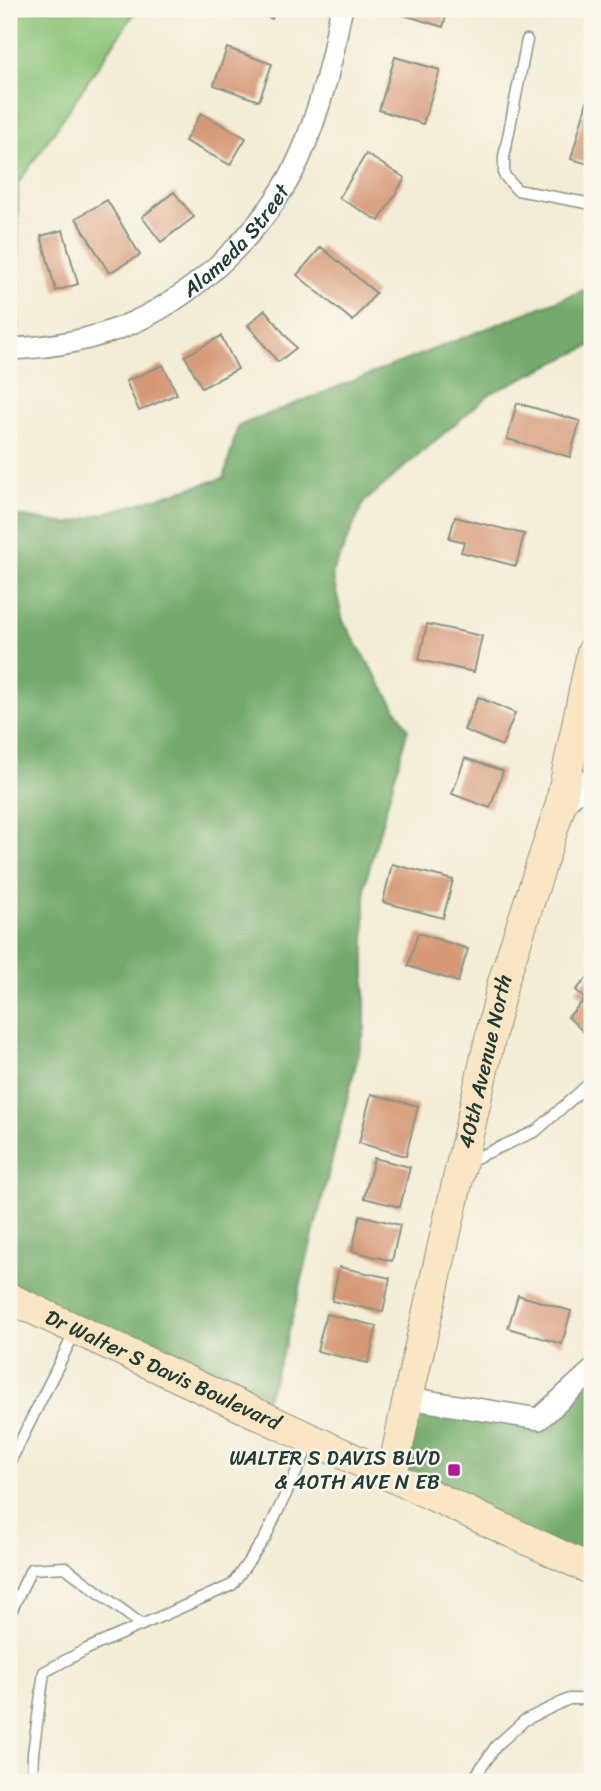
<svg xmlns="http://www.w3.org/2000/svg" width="601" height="1791" viewBox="0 0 601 1791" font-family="Sriracha,sans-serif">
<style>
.green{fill:#8cc579;stroke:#568156;stroke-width:2}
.forest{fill:#71aa69;stroke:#48744e;stroke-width:2}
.building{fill:#d59875}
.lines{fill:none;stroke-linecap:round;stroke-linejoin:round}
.lane-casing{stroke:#899585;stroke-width:13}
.street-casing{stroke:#899585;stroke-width:24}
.secondary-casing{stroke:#899585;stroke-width:32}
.lane{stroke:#fff;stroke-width:10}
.street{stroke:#fff;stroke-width:21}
.secondary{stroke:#fbe6c4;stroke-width:30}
.poi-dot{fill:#b5179e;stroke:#fbf7ec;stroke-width:2.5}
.labels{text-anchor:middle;stroke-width:5;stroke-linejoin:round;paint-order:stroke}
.street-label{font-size:21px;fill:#1f3d34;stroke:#fbf7ec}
.poi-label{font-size:21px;fill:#1f3d34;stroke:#fbf7ec;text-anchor:end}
</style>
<rect width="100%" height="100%" fill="#fbf7ec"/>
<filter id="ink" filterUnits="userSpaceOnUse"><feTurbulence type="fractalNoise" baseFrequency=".0143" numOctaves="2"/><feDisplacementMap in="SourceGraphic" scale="14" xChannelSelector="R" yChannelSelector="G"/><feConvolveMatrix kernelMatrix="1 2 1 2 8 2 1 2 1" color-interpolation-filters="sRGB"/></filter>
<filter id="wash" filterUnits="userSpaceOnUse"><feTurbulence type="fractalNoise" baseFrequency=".00686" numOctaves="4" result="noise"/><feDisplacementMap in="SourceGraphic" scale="28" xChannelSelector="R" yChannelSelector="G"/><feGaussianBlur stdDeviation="1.57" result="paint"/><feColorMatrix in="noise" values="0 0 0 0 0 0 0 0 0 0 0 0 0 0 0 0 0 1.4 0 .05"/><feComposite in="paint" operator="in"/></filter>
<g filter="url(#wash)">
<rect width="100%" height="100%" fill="#f3edd6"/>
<polygon class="green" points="9,9 137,9 18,184 18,328 9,329"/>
<g class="forest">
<polygon points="592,287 592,345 491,393 364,502 332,574 343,621 408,729 365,884 365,1028 285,1347 261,1415 9,1298 9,349 11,515 68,524 224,478 238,426"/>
<polygon points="592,1371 592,1570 392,1475 408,1398 539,1419"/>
</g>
<g id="blocks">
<g class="building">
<polygon points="248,9 276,9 272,19"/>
<polygon points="403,9 448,9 443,27 401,14"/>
<polygon points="227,48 272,64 259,101 214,85"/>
<polygon points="395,57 440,70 423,124 379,110"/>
<polygon points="591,87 592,87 592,165 571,159"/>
<polygon points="201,113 246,138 230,165 185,141"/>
<polygon points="366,154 405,178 379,221 339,198"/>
<polygon points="174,192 194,217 161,242 142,217"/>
<polygon points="107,200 140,255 109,273 76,218"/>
<polygon points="63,230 78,284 56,291 41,236"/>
<polygon points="321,247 376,293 353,321 297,275"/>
<polygon points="265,310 296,348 278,362 248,325"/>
<polygon points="221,336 238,369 202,388 185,356"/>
<polygon points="163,365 177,394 139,411 126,381"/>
<polygon points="517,403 580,421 570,457 507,439"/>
<polygon points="455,517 524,534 516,566 461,552 464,542 449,538"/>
<polygon points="427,624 482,636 474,672 419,660"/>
<polygon points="478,697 515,713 502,746 464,730"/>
<polygon points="465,758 503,771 490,808 452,794"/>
<polygon points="392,864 453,880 443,918 383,902"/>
<polygon points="418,933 468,949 458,982 408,966"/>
<polygon points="592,973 592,1040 568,1017 585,999 576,990"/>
<polygon points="371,1094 418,1106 406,1156 359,1143"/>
<polygon points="374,1158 410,1167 400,1207 364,1198"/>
<polygon points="360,1215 400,1225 392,1261 352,1251"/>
<polygon points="339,1267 390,1278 383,1312 332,1301"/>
<polygon points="518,1295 571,1311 562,1344 508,1328"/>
<polygon points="326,1314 377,1326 368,1363 317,1351"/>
</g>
</g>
</g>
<g filter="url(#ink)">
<use href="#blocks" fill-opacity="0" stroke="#899585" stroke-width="2"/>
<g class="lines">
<defs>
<g id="lane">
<polyline points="527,40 504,157 504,175 517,190 592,204"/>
<polyline points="467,1162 536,1131 592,1081"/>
<polyline points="9,1464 75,1332"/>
<polyline points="9,1616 31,1569 65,1567 142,1625"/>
<polyline points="477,1774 496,1746 525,1720 569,1699 592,1699"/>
<polyline points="32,1782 33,1753 44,1672 87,1649 232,1585 265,1538 311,1441"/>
</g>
<g id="street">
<path id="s1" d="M9,349C102,346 171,315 236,248C264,219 289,185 304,147C316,117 325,87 332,56C336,40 337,24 342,9"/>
<polyline points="560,807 592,778"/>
<polyline points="408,1398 539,1419 592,1371"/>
</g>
<g id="secondary">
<path id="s2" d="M9,1298L592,1570"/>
<path id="s3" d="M392,1475L408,1398L503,982L560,807L592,652"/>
</g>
</defs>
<use href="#lane" class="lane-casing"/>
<use href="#street" class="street-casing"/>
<use href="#secondary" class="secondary-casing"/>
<use href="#lane" class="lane"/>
<use href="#street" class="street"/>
<use href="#secondary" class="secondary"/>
</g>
</g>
<rect class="poi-dot" x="447" y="1463" width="14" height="14" rx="3.5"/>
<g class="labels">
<g class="street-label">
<text dy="7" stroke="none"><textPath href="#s1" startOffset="261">Alameda Street</textPath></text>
<text dy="7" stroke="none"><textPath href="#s3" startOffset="424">40th Avenue North</textPath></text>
<text dy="7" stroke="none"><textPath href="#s2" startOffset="170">Dr Walter S Davis Boulevard</textPath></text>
</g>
<g class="poi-label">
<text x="440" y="1465">WALTER S DAVIS BLVD<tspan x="440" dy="24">&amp; 40TH AVE N EB</tspan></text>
</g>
</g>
<rect width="601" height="1791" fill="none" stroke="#fbf7ec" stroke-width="35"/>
</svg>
